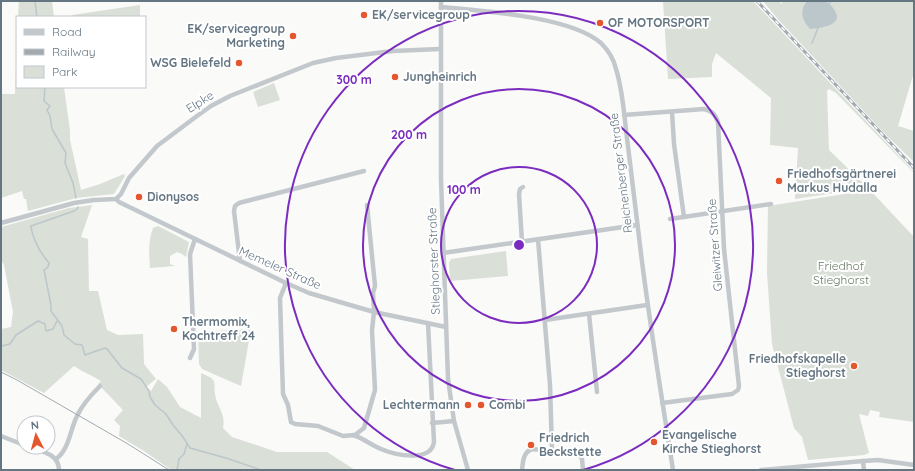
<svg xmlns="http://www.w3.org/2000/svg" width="915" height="471" viewBox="0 0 915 471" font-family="Quicksand,sans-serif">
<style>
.green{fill:#dadfd7}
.water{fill:#bbc7cb}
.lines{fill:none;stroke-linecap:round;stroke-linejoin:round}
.stream{stroke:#bbc7cb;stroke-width:1.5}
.street{stroke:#c3c8cc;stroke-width:4.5}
.tram{stroke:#a2aab0;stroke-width:1}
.rail-casing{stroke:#a2aab0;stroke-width:3}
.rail{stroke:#fff;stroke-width:1.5;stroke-dasharray:4.5;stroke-linecap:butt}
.ring{fill:none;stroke:#7b2cbf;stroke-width:2}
.poi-dot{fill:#e4572e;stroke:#fff;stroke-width:1.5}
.labels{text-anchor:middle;stroke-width:4;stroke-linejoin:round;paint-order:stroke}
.poi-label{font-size:12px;font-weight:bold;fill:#657683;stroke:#fff;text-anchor:start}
.street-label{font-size:12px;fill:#657683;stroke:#fff}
.park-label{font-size:12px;fill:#687a64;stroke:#fff}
.centre{fill:#7b2cbf;stroke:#fff;stroke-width:2}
.ring-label{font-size:12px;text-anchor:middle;font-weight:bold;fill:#7b2cbf;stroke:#fff;stroke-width:4;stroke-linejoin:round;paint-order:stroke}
</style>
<rect width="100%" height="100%" fill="#fafaf8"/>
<g class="green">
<polygon points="19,1 52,1 54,17 18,17"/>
<polygon points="663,1 753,1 914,172 914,173 836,93 829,89 827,91 829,150 868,188 795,199 798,148 770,145 771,98 716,53 712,64 712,77 668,79"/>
<polygon points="763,1 779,1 782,4 782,1 914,1 914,72 898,126 914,131 914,162 886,135 776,17"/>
<polygon points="140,5 140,17 73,17 72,15"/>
<polygon points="17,51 17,87 64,87 70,131 70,140 81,190 100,184 124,174 125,176 114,194 76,198 28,211 26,199 24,199 22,191 1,198 1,94 15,94"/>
<polygon points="274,83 280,100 258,107 253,92"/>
<polygon points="870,190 914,237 914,422 879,417 880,412 870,410 868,416 859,414 869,453 864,455 808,460 802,437 794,428 772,344 767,273 768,206"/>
<path d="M92,205L81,237L88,239L89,291H98L107,330L118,335L143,334L144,364L156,379L146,387L151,391L158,379L167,387L180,407L201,418V373C205,375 213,377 214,382C215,385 214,390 215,394C217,408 226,413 223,428L232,437L277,452H327L355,470H171L144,451L119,436L120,426L114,420L123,410L98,384L101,381C92,375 82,372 74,366L44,393L1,370V329L11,327L13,312L4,265L1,260V227L69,208Z"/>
<path d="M158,226L189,242L186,257L182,254L177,252L170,256V264L175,266L150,268C149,254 148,241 153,228Z"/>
<polygon points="506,251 508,276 450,281 449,263 451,259"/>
<polygon points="251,329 241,386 202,369 199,364 198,332"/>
</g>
<path class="water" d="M807,1C813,1 821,0 826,2C830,3 833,8 835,11C844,26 819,28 810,29C802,20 799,11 807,1Z"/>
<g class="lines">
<g class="stream">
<polyline points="35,1 37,17"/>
<polyline points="829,5 831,1"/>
<polyline points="812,43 818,28"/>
<polyline points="45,87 44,101 50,106 47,110 50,116 52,129 66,153 65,163 73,183 76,198"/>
<path d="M78,207L77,209L74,211L31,226C32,238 41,254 49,263L48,267L44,270L51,305V311L62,326L64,335L75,344L82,345L85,355L105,348L107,349L122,368L141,379L149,391L150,397L155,405L166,414L173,425L183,437L190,448L226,458L261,470"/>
<polyline points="1,346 10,344 16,335 38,321 45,324 46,331 53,329 57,321"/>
<polyline points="177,470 179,459 184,454 187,444"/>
</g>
<g class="street">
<polyline points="441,1 441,179 448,379 454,421 468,470"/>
<path d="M441,7C482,11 570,16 601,43C608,50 614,60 616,69C623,91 624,115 627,138C631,171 635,204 639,237C648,315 661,392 673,470"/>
<polyline points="672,112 674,144 684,217"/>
<path d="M624,115L704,109C712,111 715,114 718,122L724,249L739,386L738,390L732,394L662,403"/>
<polyline points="116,199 119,202 286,283 309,293 374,312 446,327"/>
<polyline points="670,219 771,204"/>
<polyline points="1,223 74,203 94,200 116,199 121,194 129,178 157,146 197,116 211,106 230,96 313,63 336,58 393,51 440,49"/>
<polyline points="538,239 550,385 552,451"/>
<polyline points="522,242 519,194 520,189 523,187"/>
<polyline points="443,253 637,225"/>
<polyline points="240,261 234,211 235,206 239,203 364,171"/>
<polyline points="286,283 280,298 282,364 283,394 288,405 291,422 295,424 318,426 343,436 355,435 364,428 375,390 372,330 374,312 373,293 375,286 367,205"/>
<polyline points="589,314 597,392"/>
<polyline points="545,320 647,305"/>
<polyline points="190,358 194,349 190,254 195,239"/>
<polyline points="432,423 454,421"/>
<path d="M353,435C363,438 371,445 381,449C395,455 431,463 434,442L428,323"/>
<polyline points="1,436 24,445"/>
<path d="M30,447C43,452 59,454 59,470"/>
<path d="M56,459C69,450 70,430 77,416C82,405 91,395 100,386"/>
<polyline points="863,461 864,470"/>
<path d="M522,470C523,462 523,452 532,449L579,454L582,459L583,470"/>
<polyline points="761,470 863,461 878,460 914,465"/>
</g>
<polyline class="tram" points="1,372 17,380 128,444 169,470"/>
<defs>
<polyline id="rail" points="757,1 914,168"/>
</defs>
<use href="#rail" class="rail-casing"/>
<use href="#rail" class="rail"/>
</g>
<g class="ring">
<circle cx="519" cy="245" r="78"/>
<circle cx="519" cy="245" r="156"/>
<path d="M455 470A234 234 0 1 1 583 470"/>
</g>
<g class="poi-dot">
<circle cx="364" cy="15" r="4"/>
<circle cx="600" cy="23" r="4"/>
<circle cx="293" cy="36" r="4"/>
<circle cx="239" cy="63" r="4"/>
<circle cx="395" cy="77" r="4"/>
<circle cx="779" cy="181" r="4"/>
<circle cx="139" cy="197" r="4"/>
<circle cx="174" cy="329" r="4"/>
<circle cx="854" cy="366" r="4"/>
<circle cx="468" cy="405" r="4"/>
<circle cx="481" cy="405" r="4"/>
<circle cx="654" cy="442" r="4"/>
<circle cx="531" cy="445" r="4"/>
</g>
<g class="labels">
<g class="poi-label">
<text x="372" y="19">EK/servicegroup</text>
<text x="608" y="27">OF MOTORSPORT</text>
<text x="285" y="33" text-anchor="end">EK/servicegroup<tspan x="285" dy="14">Marketing</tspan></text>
<text x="231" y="67" text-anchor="end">WSG Bielefeld</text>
<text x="403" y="81">Jungheinrich</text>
<text x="787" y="178">Friedhofsgärtnerei<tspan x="787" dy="14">Markus Hudalla</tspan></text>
<text x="147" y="201">Dionysos</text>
<text x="182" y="326">Thermomix,<tspan x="182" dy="14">Kochtreff 24</tspan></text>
<text x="846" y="363" text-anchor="end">Friedhofskapelle<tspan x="846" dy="14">Stieghorst</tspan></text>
<text x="460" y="409" text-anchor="end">Lechtermann</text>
<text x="489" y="409">Combi</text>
<text x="662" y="439">Evangelische<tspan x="662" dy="14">Kirche Stieghorst</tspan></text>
<text x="539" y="442">Friedrich<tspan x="539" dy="14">Beckstette</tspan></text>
</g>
<g class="street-label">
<text transform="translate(200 102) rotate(-32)" y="4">Elpke</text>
<text transform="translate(621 173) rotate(-97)" y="4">Reichenberger Straße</text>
<text transform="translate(715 245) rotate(-94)" y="4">Gleiwitzer Straße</text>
<text transform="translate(434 261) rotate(-92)" y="4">Stieghorster Straße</text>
<text transform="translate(280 268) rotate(24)" y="4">Memeler Straße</text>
</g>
<g class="park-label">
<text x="841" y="270">Friedhof<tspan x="841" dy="14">Stieghorst</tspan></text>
</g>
</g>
<circle cx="519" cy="245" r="6" class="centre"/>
<g class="ring-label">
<text x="354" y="84">300 m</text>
<text x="409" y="139">200 m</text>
<text x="464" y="194">100 m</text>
</g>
<rect width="915" height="471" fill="none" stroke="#657683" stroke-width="4"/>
<rect x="16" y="16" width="130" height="72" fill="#ffffff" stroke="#c1c8cd"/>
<rect x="24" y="29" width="20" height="6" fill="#c3c8cc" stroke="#c1c8cd"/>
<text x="52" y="36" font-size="12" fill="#657683">Road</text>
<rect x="24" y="49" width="20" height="6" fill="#a2aab0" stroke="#c1c8cd"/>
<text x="52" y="56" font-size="12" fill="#657683">Railway</text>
<rect x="24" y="66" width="20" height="12" fill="#dadfd7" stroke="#c1c8cd"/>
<text x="52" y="76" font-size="12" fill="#657683">Park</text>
<g transform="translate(36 435) rotate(354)"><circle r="19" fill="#ffffff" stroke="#c1c8cd"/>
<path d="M0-3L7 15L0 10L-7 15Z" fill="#e4572e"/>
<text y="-6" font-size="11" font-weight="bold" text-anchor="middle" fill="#657683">N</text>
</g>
</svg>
